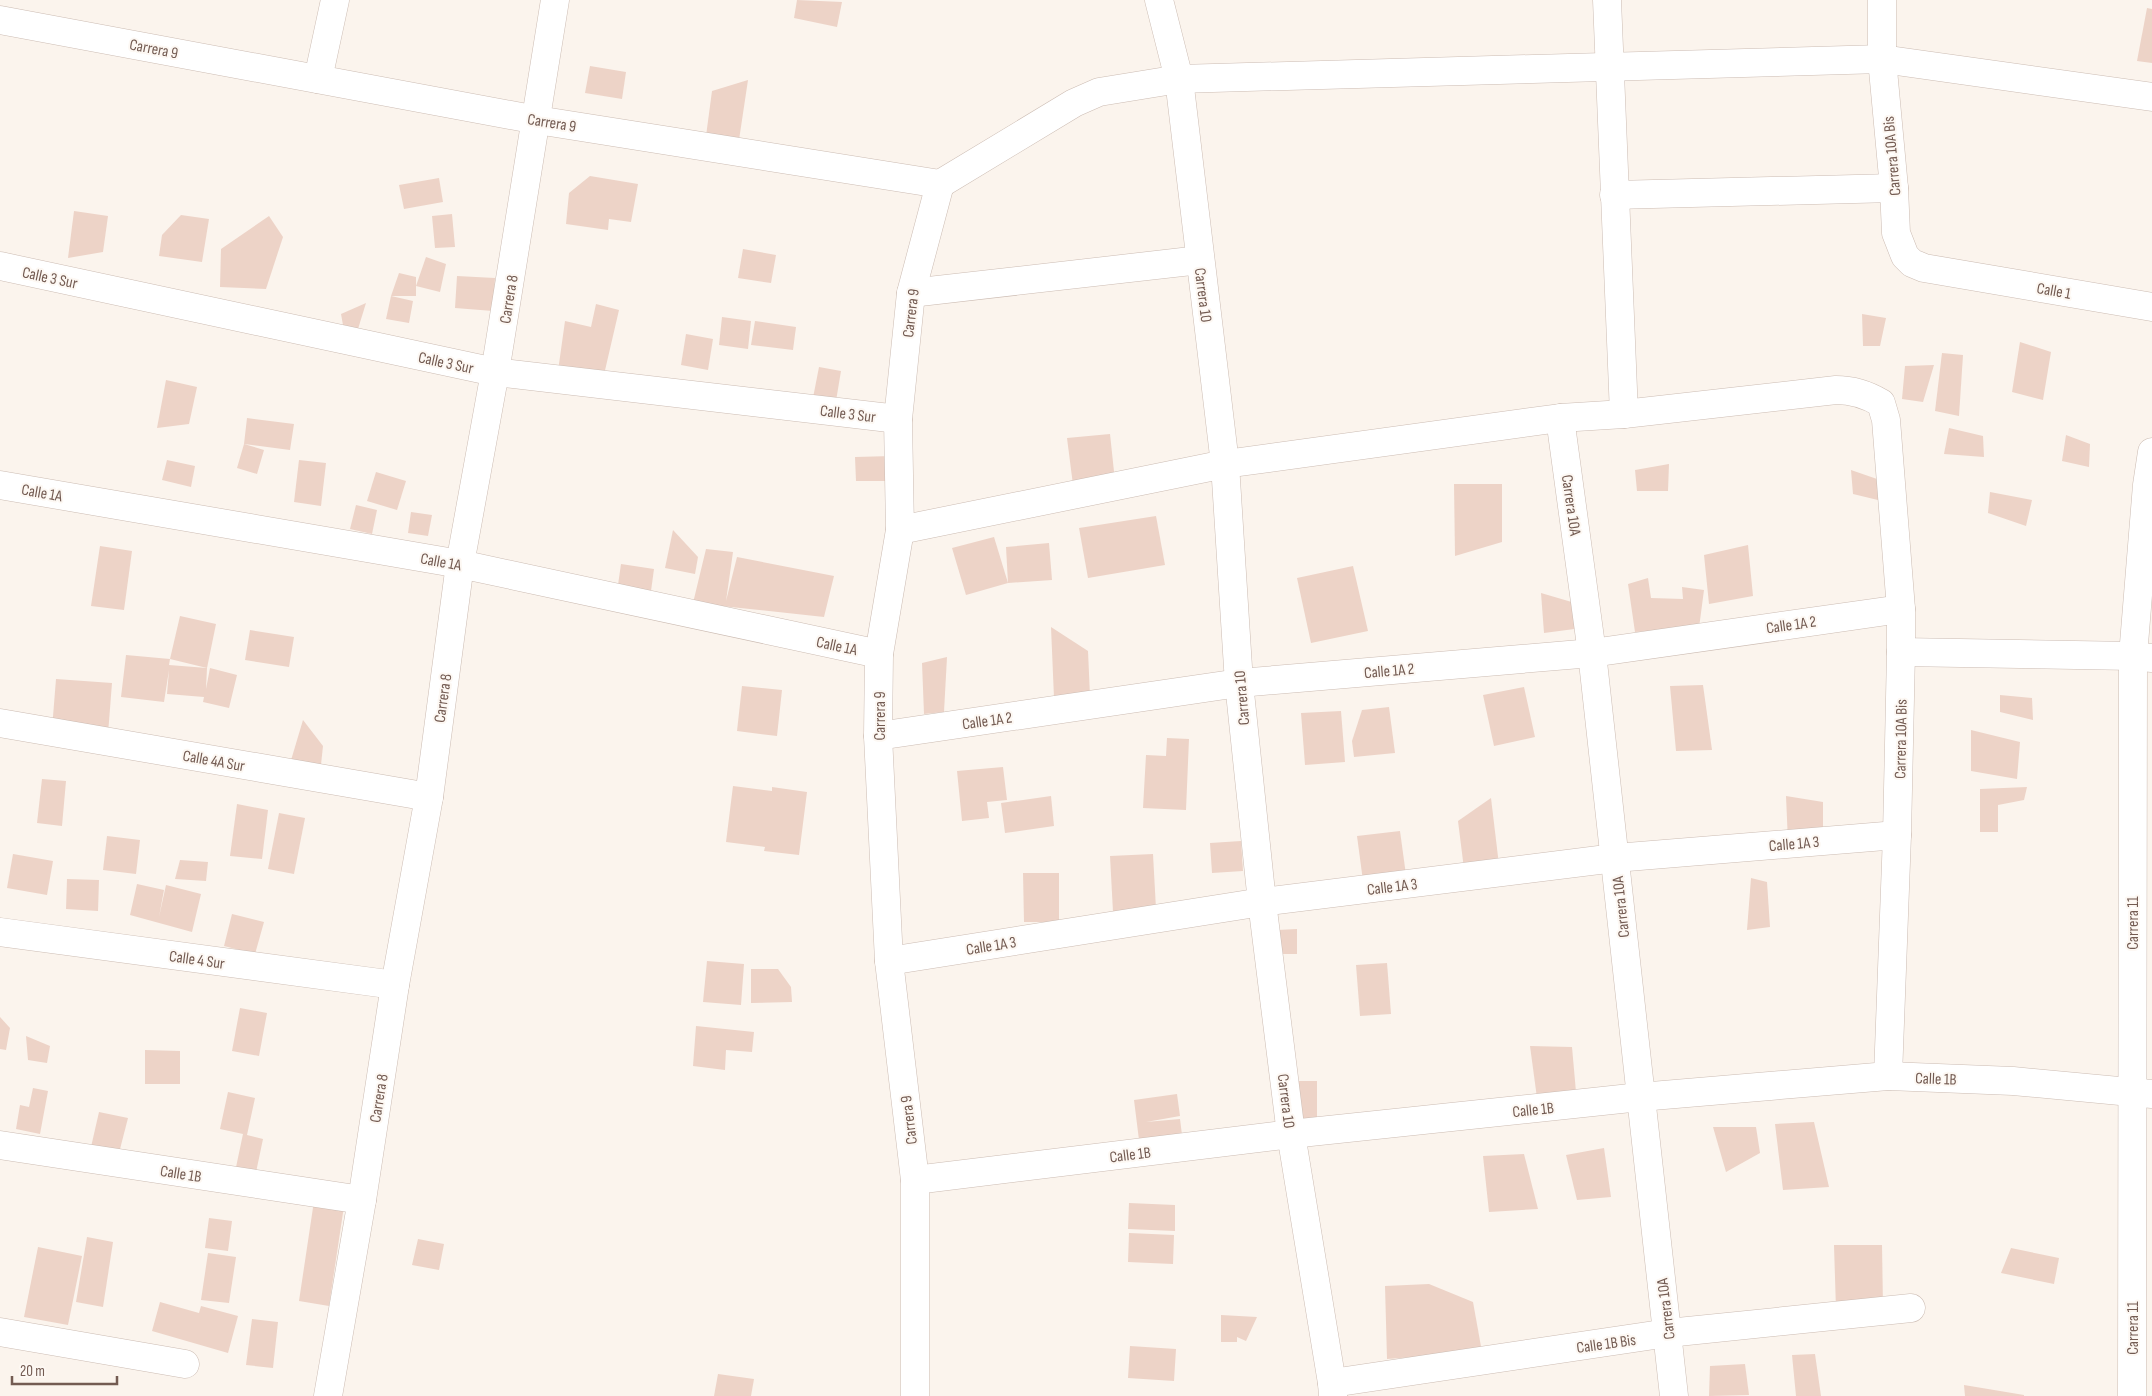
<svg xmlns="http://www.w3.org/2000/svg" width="2152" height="1396" viewBox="0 0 2152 1396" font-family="'Sofia Sans Condensed',sans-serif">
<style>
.building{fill:#edd3c7}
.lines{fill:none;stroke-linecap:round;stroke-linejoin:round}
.street-casing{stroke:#ccbcb3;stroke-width:29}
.street{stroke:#fff;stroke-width:28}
.labels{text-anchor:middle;stroke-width:4;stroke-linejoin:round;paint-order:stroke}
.street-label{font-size:16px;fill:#735b52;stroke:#fdf8f3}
</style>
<rect width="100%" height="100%" fill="#fbf4ed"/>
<g class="building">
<polygon points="797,0 842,2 837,27 794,18"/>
<polygon points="2147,8 2152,9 2152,63 2137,61"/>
<polygon points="590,66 626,72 622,99 585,93"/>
<polygon points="748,80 739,140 706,136 712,91"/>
<polygon points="590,176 638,184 631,222 609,219 608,230 566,224 569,193"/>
<polygon points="439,178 443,202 404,209 399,185"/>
<polygon points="74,211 108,216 103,252 68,258"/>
<polygon points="452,214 455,247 435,248 432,216"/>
<polygon points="181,215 209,219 202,262 159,256 162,235"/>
<polygon points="269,216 283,237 266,289 220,287 221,249"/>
<polygon points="743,249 776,255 771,283 738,278"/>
<polygon points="426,257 446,264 440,292 416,286"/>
<polygon points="399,273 416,277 416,296 391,296"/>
<polygon points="457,276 495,278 493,311 455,308"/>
<polygon points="391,296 413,301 409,323 386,319"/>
<polygon points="366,303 358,329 343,325 341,314"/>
<polygon points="596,304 619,310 603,379 558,371 565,321 591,327"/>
<polygon points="1862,314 1886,318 1880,346 1863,346"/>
<polygon points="722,317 751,321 748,349 719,345"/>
<polygon points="755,321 796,327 793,350 751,345"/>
<polygon points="686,334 713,339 708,370 681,365"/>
<polygon points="2020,342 2051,352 2043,400 2012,392"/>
<polygon points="1942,353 1963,355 1959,416 1935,411"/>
<polygon points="1934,365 1923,402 1902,399 1905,366"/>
<polygon points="819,367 841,371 835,407 812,403"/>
<polygon points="166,380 197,387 189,424 157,428"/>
<polygon points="247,418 294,424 290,450 244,444 264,450 257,474 237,468 244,444"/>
<polygon points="1949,428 1983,436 1984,457 1944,454"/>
<polygon points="1110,434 1115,481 1073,485 1067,438"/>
<polygon points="2066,435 2090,444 2089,467 2062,461"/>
<polygon points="892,456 892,481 856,481 855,457"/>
<polygon points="167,460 195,466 191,487 162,480"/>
<polygon points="299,460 326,463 321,506 294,502"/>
<polygon points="1669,464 1668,491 1637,491 1635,470"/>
<polygon points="1851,470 1877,479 1882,501 1853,494"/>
<polygon points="376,472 406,481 397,510 367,501"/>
<polygon points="1454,484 1502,484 1502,542 1455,556"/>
<polygon points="1990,492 2032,500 2026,526 1988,513"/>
<polygon points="356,505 377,510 372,534 350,529"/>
<polygon points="411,512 432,515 428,536 408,533"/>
<polygon points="1156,516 1165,565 1088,578 1079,528"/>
<polygon points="673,530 698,557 695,574 665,568"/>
<polygon points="994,537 1008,583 966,595 952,548"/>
<polygon points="1049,543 1052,580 1008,583 1006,547"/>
<polygon points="1748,545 1753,596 1709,604 1704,555"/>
<polygon points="100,546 132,551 124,610 91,606"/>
<polygon points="706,549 733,552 726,601 737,557 834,576 824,617 693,603"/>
<polygon points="621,564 654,569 651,591 618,585"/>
<polygon points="1353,566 1368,631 1311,643 1297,578"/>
<polygon points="1648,578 1651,598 1683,599 1682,587 1704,590 1699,628 1635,632 1628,584"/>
<polygon points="1541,593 1575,603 1582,628 1544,633"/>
<polygon points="180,616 216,624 207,668 170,659"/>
<polygon points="1051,627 1088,651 1090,696 1054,698"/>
<polygon points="250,630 294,637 289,667 245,660"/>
<polygon points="126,655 170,659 169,665 207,668 206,689 210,668 237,675 229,708 203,702 204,697 167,694 169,670 164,702 121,697"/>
<polygon points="947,657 944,712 924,714 922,663"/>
<polygon points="56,679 112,683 108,734 52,729"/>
<polygon points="1703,685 1712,750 1676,751 1670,686"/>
<polygon points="742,686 782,690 777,736 737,731"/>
<polygon points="1524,687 1535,737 1494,746 1483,695"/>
<polygon points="2000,695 2032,698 2033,720 2000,712"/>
<polygon points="1389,707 1395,753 1354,757 1352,741 1362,710"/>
<polygon points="1341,711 1345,762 1305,765 1301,713"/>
<polygon points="303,720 323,746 320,774 289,767"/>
<polygon points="1971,730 2020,742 2017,779 1971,771"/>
<polygon points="1167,738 1189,739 1186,810 1143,808 1146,755 1166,756"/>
<polygon points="1003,767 1007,800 987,802 989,818 962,821 957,771"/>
<polygon points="42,779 66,781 62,826 37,823"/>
<polygon points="733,786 772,791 772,787 807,792 799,855 764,851 765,847 726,842"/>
<polygon points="2027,787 2024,800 1998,805 1998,832 1980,832 1980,789"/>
<polygon points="1051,796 1054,826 1005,833 1001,803"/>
<polygon points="1786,796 1823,802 1823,837 1788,842"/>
<polygon points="1491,798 1499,865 1464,869 1458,821"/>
<polygon points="237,804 268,810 262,859 230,856"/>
<polygon points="279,813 305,818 294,874 268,869"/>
<polygon points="1400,831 1406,875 1363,881 1357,836"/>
<polygon points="107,836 140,840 136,874 103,870"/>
<polygon points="1241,841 1243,871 1212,873 1210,843"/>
<polygon points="13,854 53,861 47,895 7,888"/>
<polygon points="1153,854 1156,909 1113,912 1110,856"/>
<polygon points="180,860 208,862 206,881 175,879"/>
<polygon points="1023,873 1059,873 1059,922 1024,922"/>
<polygon points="1751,878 1767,882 1770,927 1747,930"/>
<polygon points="67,879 99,880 98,911 66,909"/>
<polygon points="137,884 164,890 159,917 166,885 201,894 192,932 130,915"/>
<polygon points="232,914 264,922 255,954 224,946"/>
<polygon points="1297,929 1297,954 1278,954 1277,930"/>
<polygon points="707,961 744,964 741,1005 703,1002"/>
<polygon points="1387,963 1391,1014 1360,1016 1356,965"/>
<polygon points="751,969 778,969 791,987 792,1002 751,1003"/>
<polygon points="240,1008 267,1013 259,1056 232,1051"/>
<polygon points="0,1017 10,1028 6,1050 0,1049"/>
<polygon points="696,1026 754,1032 752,1052 726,1050 725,1070 693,1066"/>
<polygon points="26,1036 50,1046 47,1063 28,1060"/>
<polygon points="1530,1046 1572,1047 1576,1092 1537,1098"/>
<polygon points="145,1050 180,1051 180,1084 145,1084"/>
<polygon points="1294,1081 1317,1081 1317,1122 1295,1122"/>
<polygon points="33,1088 48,1091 40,1134 16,1129 20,1105 29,1107"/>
<polygon points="228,1092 255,1098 247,1135 263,1139 255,1177 235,1172 243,1134 220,1129"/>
<polygon points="1177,1094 1180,1116 1146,1122 1180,1119 1183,1143 1140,1148 1134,1100"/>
<polygon points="99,1112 128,1118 119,1153 91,1147"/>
<polygon points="1814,1122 1829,1187 1783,1190 1775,1124"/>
<polygon points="1713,1127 1756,1127 1760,1153 1726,1172"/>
<polygon points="1604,1148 1611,1197 1577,1200 1566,1155"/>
<polygon points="1524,1154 1538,1209 1489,1212 1483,1156"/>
<polygon points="314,1201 344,1206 329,1306 299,1301"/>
<polygon points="1129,1203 1175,1205 1175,1231 1128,1229"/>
<polygon points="209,1218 232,1221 228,1251 205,1248"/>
<polygon points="1129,1233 1174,1235 1173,1264 1128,1262"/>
<polygon points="87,1237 113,1242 103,1307 76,1302"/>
<polygon points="418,1239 444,1244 439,1270 412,1265"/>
<polygon points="1834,1245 1882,1245 1883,1307 1836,1310"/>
<polygon points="38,1247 82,1256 68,1325 24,1317"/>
<polygon points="2011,1248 2059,1258 2054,1284 2001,1273"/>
<polygon points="208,1253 236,1257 229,1303 201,1300"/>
<polygon points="1429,1284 1473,1302 1482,1352 1387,1359 1385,1286"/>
<polygon points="160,1302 199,1313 201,1306 238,1316 228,1353 152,1331"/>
<polygon points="1221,1315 1257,1317 1246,1341 1237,1337 1237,1342 1221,1342"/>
<polygon points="252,1319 278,1322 273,1368 246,1365"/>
<polygon points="1130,1346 1176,1349 1174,1381 1128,1378"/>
<polygon points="1815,1354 1821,1396 1796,1396 1792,1355"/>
<polygon points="1745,1364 1749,1395 1709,1396 1710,1366"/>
<polygon points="718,1374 754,1379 751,1396 714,1396"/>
<polygon points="1964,1385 2024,1395 2024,1396 1965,1396"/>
</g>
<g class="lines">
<defs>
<g id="street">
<polyline points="1159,0 1179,79 1225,464 1239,683 1262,902 1291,1134 1332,1383 1333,1396"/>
<polyline points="1607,0 1624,414"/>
<polyline points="1882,0 1882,59 1894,188 1896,233 1905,256 1912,263 1924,268 2152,307"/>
<polyline points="0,20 537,120 940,184"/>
<polyline points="318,79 335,0"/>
<polyline points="940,184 1074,103 1099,92 1179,79 1882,59 2152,97"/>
<polyline points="1614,195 1894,188"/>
<polyline points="0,266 495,372 898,419"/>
<polyline points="911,293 1200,260"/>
<polyline points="1560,418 1592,653 1674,1396"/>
<polyline points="0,485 460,564 879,654"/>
<path d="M900,530L1225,464L1560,418L1624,414L1836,390C1853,390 1866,394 1881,403L1886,420L1901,609V652L1897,835L1888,1076"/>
<polyline points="1901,652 2133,656 2152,658"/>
<polyline points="0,723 429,797"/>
<polyline points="878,736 1239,683 1592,653 1901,609"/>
<polyline points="0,932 395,985"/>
<polyline points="889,961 1262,902 1615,858 1897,835"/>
<polyline points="0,1145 362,1200"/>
<polyline points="915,1180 1291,1134 1640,1097 1888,1076 2013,1081 2152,1094"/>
<polyline points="0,1332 185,1364"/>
<polyline points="1332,1383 1668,1333 1911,1308"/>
<polyline points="328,1396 362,1200 395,985 429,797 460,564 495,372 555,0"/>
<polyline points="915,1396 915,1180 889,961 878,736 879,654 900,530 898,419 911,293 940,184"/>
<polyline points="2132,1396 2133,656 2147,485 2152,452"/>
</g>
</defs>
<use href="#street" class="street-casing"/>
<use href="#street" class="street"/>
</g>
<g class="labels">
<g class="street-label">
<text transform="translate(154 48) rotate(11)" y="6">Carrera 9</text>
<text transform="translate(552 122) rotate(9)" y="6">Carrera 9</text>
<text transform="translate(1891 156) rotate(-95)" y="6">Carrera 10A Bis</text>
<text transform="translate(50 277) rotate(12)" y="6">Calle 3 Sur</text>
<text transform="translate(2054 290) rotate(10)" y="6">Calle 1</text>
<text transform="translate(1204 295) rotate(83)" y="6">Carrera 10</text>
<text transform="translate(508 299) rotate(-81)" y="6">Carrera 8</text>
<text transform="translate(910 313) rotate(-83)" y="6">Carrera 9</text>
<text transform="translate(446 362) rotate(12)" y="6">Calle 3 Sur</text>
<text transform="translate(848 413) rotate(7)" y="6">Calle 3 Sur</text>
<text transform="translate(42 492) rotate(10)" y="6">Calle 1A</text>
<text transform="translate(1572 505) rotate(82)" y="6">Carrera 10A</text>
<text transform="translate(441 561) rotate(10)" y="6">Calle 1A</text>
<text transform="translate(1791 624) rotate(-8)" y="6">Calle 1A 2</text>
<text transform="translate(837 645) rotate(12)" y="6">Calle 1A</text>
<text transform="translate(1389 670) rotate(-5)" y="6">Calle 1A 2</text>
<text transform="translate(442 698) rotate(-82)" y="6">Carrera 8</text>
<text transform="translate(1241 698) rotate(-95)" y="6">Carrera 10</text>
<text transform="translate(879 716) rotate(-90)" y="6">Carrera 9</text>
<text transform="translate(987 720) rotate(-8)" y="6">Calle 1A 2</text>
<text transform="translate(1900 739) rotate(-89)" y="6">Carrera 10A Bis</text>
<text transform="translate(214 760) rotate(10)" y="6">Calle 4A Sur</text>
<text transform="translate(1794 843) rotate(-5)" y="6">Calle 1A 3</text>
<text transform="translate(1392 886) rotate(-7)" y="6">Calle 1A 3</text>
<text transform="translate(1620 907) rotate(-96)" y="6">Carrera 10A</text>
<text transform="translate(2132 923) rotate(-90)" y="6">Carrera 11</text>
<text transform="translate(991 945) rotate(-9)" y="6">Calle 1A 3</text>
<text transform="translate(197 959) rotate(8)" y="6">Calle 4 Sur</text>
<text transform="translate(1936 1078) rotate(2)" y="6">Calle 1B</text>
<text transform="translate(378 1098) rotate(-81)" y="6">Carrera 8</text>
<text transform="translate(1287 1101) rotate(83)" y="6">Carrera 10</text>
<text transform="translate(1533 1109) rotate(-6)" y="6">Calle 1B</text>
<text transform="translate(908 1120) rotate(-97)" y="6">Carrera 9</text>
<text transform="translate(1130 1154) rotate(-7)" y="6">Calle 1B</text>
<text transform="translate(181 1173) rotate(9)" y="6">Calle 1B</text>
<text transform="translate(1665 1309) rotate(-97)" y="6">Carrera 10A</text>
<text transform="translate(2132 1328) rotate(-90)" y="6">Carrera 11</text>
<text transform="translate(1606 1343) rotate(-8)" y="6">Calle 1B Bis</text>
</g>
</g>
<path d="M12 1376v8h105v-8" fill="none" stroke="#735b52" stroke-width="2.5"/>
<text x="20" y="1376" font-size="15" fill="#735b52" stroke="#fdf8f3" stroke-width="4" paint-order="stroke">20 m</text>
</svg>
